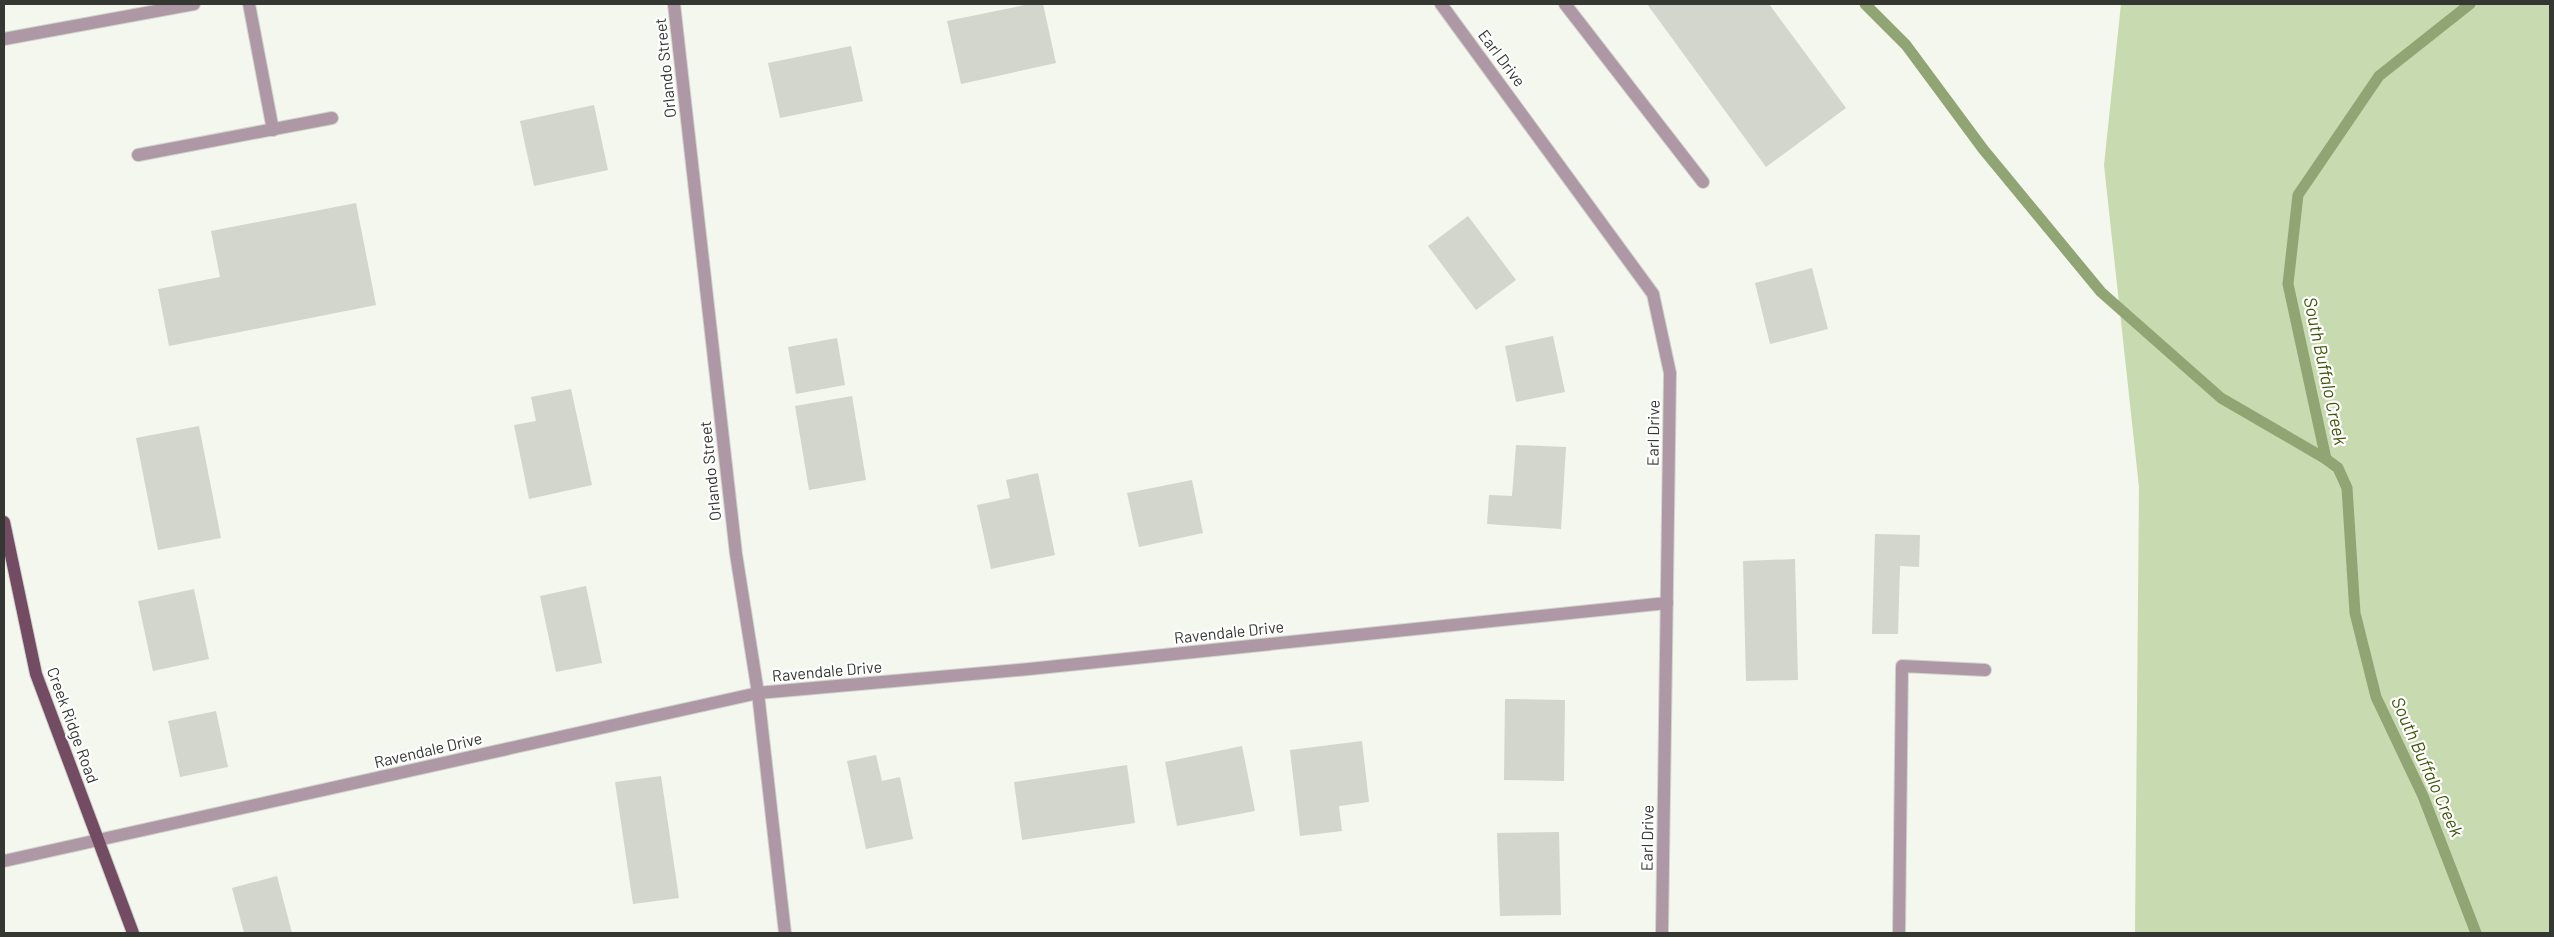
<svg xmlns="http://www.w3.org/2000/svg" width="2554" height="937" viewBox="0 0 2554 937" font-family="Barlow,sans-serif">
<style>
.green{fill:#c8daaf}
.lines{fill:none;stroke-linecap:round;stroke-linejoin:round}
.stream{stroke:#91a473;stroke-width:11}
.building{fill:#d2d6cd}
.minor-casing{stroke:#d1d4cc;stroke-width:14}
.major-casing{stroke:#d1d4cc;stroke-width:14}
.minor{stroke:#af98a5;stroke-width:12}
.major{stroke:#734c63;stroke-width:12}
.labels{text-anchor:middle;stroke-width:4.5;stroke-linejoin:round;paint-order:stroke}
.street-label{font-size:16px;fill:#353733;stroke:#fff}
.water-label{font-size:18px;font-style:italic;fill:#3e5505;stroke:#fff}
</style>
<rect width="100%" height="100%" fill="#f3f7ee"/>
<polygon class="green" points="2121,4 2550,4 2550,933 2135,933 2139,487 2104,165"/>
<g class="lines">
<g class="stream">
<polyline points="1865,4 1906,45 1983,149 2101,292 2221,398 2326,459"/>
<polyline points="2470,4 2379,76 2298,195 2288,284 2326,459 2338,468 2347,488 2355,613 2376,697 2423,796 2476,933"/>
</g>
</g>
<g class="building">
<polygon points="1030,4 1043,4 1056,63 961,84 947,21"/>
<polygon points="1647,4 1769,4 1846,108 1766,167"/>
<polygon points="851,46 863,101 780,118 768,63"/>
<polygon points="594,105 608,170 534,186 520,121"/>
<polygon points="356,203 376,305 169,346 158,289 220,277 211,231"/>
<polygon points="1468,216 1516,280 1476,310 1428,246"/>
<polygon points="1812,268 1828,329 1770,344 1755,283"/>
<polygon points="1553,336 1565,392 1516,402 1505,346"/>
<polygon points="837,338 845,385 796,394 788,347"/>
<polygon points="571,389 592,485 529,499 514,425 536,421 531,397"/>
<polygon points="852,396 866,480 809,490 795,406"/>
<polygon points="199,426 221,538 158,550 136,438"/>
<polygon points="1516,445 1566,447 1561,529 1487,524 1489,495 1512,496"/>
<polygon points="1038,473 1055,555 991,569 977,505 1010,498 1006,480"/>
<polygon points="1192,480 1203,533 1139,547 1127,493"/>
<polygon points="1875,534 1920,535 1919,567 1900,566 1898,634 1872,634"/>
<polygon points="1795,559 1798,680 1746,681 1743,561"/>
<polygon points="586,586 602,663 556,672 540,596"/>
<polygon points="194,589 209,659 153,671 138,601"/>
<polygon points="1505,699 1565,700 1564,781 1504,780"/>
<polygon points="216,711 228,767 180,777 168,721"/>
<polygon points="1362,741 1369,802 1339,806 1342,831 1300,836 1290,750"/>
<polygon points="1242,746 1255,811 1177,826 1165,762"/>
<polygon points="876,755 882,781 900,777 913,839 866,849 847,761"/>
<polygon points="1127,765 1135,823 1022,840 1014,782"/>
<polygon points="661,776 679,898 633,904 615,782"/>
<polygon points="1559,832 1561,915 1500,916 1497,833"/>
<polygon points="277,876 292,933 244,933 232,888"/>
</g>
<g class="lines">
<defs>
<g id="minor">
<polyline points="249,4 273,130"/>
<polyline points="674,4 736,554 758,693 785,933"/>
<polyline points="1441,4 1653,294 1670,373 1662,933"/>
<polyline points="1565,4 1703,182"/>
<polyline points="4,39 194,4"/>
<polyline points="138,155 332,118"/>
<polyline points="4,861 758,693 1029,669 1667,603"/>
<polyline points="1899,933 1902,666 1985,670"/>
</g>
<polyline id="major" points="4,522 36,674 133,933"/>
</defs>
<use href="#minor" class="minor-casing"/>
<use href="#major" class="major-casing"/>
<use href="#minor" class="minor"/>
<use href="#major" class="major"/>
</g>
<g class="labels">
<g class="street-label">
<text transform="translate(1502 58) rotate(53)" y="6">Earl Drive</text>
<text transform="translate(665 68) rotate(-96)" y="6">Orlando Street</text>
<text transform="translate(1653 433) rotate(-89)" y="6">Earl Drive</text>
<text transform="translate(710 471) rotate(-96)" y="6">Orlando Street</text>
<text transform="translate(1229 632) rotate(-6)" y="6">Ravendale Drive</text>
<text transform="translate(827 671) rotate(-5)" y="6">Ravendale Drive</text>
<text transform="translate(73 725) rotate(70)" y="6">Creek Ridge Road</text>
<text transform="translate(428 750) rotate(-13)" y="6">Ravendale Drive</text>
<text transform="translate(1647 838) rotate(-89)" y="6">Earl Drive</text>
</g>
<g class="water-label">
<text transform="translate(2325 371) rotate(78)" y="6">South Buffalo Creek</text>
<text transform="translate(2427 767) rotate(66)" y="6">South Buffalo Creek</text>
</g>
</g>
<rect width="2554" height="937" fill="none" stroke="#353733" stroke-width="10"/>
</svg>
